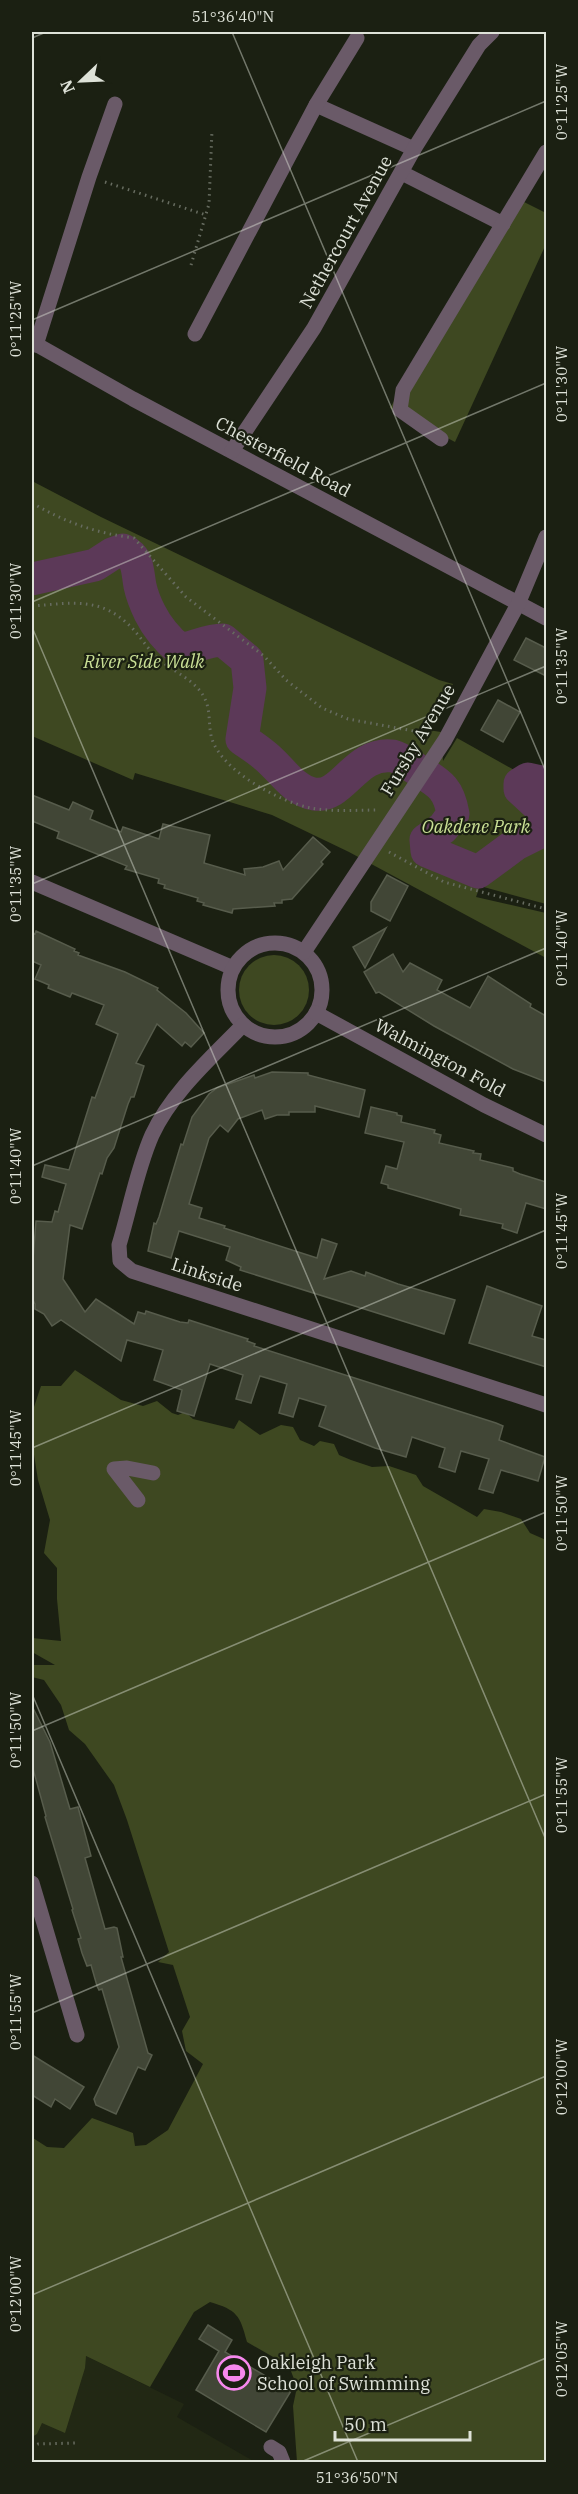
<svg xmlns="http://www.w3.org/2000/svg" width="578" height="2494" viewBox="0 0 578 2494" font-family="'IBM Plex Serif',serif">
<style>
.built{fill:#222814}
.green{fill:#3e4821}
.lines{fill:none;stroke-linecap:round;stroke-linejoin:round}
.river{stroke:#5c3958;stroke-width:33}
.building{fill:#414636;stroke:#575c4c;stroke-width:1.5}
.path{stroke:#676c60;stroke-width:3;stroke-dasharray:1.5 4.5;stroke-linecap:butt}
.minor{stroke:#6a5a68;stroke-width:15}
.ticks{fill:none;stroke:#dee2d8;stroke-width:1.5;stroke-opacity:0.45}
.labels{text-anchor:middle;stroke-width:4.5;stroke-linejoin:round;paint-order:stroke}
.street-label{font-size:18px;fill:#dee2d8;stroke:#1b2012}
.park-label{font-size:18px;font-style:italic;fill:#cae096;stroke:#1b2012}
.poi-label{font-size:18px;fill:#dee2d8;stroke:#1b2012;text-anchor:start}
.neatline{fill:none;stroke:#dee2d8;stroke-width:2}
.ticks-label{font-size:15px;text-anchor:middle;fill:#dee2d8}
</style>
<rect width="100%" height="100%" fill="#1b2012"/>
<polygon class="built" points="32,2229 86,2356 184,2404 177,2417 255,2462 32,2462"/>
<g class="green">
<polygon points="514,197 546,213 546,244 455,442 390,408"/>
<polygon points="32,481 101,517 439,680 453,684 428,730 441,732 443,761 457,738 523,775 535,771 546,776 546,904 480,886 476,897 546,913 546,958 349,852 272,815 135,773 133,780 32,736"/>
<circle cx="274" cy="990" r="35"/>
<path d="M75,1370L121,1400L143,1406L157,1401L172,1413L178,1415L185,1412L193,1419L234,1429L239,1420L260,1435L281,1425L293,1427L300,1440L314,1446L320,1441L334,1444L339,1455L351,1460L372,1467L389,1466L416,1475L423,1486L477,1517L484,1509L501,1512L521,1519L530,1533L546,1540V2462H297L293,2406L297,2387L289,2366L247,2342C240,2315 237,2310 210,2302L194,2312L150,2387L86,2356L85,2368L65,2433L42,2423L37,2434L32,2437V2139L33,2138L47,2147L64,2148L92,2118L133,2133L135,2146L146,2145L168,2130L203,2064L186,2051L182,2031L190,2017L173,1965L158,1962L169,1952L127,1820L114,1785L85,1744L69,1730L61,1705L44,1680L32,1677V1665H55L32,1652V1638L61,1641L57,1599V1568L44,1553L50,1520L38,1480L32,1442V1413L41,1386H61Z"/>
</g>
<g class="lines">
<g class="river">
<path d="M32,579L95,565L112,554L123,550C139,558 137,570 140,586C142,595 146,605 150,613C157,627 168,640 180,650C195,647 208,640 223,640L247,660L250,688L242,739C249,744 257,749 264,755C280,767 293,791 314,794C343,799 355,751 393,756C402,758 414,768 421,772C441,784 449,790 453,814L443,828L426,840L427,851L478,872L516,844L538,833L546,822"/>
<polyline points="546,783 528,779 520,784 520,789 546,813"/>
</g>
</g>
<g class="building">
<polygon points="526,638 546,648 546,676 514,660"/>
<polygon points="498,700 520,712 503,742 481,730"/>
<polygon points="32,795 69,810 73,802 93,811 90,819 121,832 123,827 159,839 163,824 210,835 204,863 245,875 244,869 263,867 279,861 283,870 313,837 330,852 321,862 323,864 292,899 282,900 282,903 274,903 275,906 233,909 232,913 203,905 204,903 197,901 198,898 164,888 165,885 158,883 159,879 125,869 127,866 57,838 59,832 32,821"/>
<polygon points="387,875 408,886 390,921 371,911 371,902"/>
<polygon points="386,928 365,968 353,947"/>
<polygon points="36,931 75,949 74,951 79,953 78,955 125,972 158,988 157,990 186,1013 204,1033 191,1047 185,1042 182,1046 157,1024 136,1063 144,1066 134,1097 131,1097 128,1104 114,1148 107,1158 102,1174 100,1173 82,1229 70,1225 63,1279 85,1312 96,1299 134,1324 138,1312 145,1314 146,1311 180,1322 188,1323 189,1320 248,1339 247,1341 255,1344 254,1346 496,1423 503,1426 499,1440 545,1457 538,1481 501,1470 493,1493 479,1489 489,1459 461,1451 455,1472 439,1467 445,1448 412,1437 406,1457 375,1448 319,1426 326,1406 299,1398 293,1417 279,1413 287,1384 260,1376 251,1403 236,1399 243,1375 210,1364 194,1416 177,1411 182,1390 154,1380 163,1350 127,1340 121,1361 61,1320 52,1326 44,1314 35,1309 35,1304 32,1298 32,1272 36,1221 52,1222 55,1211 58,1212 66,1184 42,1177 45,1165 69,1170 92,1097 95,1098 118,1034 96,1024 104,1005 72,993 70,997 48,988 49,985 35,979 41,965 32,961 32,933 35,934"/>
<polygon points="393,954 403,972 410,963 442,980 437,990 470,1008 488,976 531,1004 530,1007 546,1016 546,1082 513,1069 434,1026 379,992 376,993 364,972"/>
<polygon points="272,1072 308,1073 308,1075 365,1090 359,1117 315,1106 315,1112 289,1112 289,1115 277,1115 265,1119 262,1110 238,1119 228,1132 220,1125 209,1138 189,1204 202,1208 199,1218 225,1226 224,1228 317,1258 322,1239 337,1244 324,1279 351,1271 365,1276 366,1272 398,1284 455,1300 444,1334 240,1270 241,1267 226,1260 230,1247 179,1231 171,1258 148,1251 154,1223 156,1224 159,1217 181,1144 183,1145 192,1117 209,1094 217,1088 254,1075 255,1078"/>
<polygon points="371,1107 397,1113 397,1115 402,1116 401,1122 435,1130 434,1133 441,1135 439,1143 474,1151 473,1153 481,1154 480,1160 513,1168 513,1171 520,1174 546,1182 546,1209 526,1203 517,1233 502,1228 503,1224 460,1215 461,1209 388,1188 388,1185 381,1183 386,1166 397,1169 404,1142 365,1133"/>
<polygon points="487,1286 542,1306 532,1336 546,1340 546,1367 469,1343"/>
<polygon points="32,1706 50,1742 70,1809 78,1807 91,1856 85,1858 105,1929 114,1927 117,1928 123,1957 121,1957 133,2000 148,2053 152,2055 145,2070 138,2067 116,2114 96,2105 94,2099 119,2047 102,1989 99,1990 97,1986 91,1965 87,1966 82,1953 78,1939 81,1938 72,1910 73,1909 45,1817 46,1816 32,1765"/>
<polygon points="32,2055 84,2087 70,2109 55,2099 51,2107 32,2095"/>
<polygon points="208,2325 232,2340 225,2352 291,2391 266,2432 196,2390 219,2351 199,2339"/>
</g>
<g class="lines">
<g class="path">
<polyline points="105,182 206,215"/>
<polyline points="191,265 209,204 212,130"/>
<path d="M32,503C65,522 95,533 134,538L186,597L264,656L286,680L322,708L348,719L430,734"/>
<path d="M32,606C73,603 102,596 133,629C142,639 150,652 160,660C175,673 196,680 205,699C211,711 208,727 212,739C222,771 280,802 311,808C333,812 357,810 379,810"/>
<polyline points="389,852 444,882 546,909"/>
<polyline points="32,2447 38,2444 77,2443"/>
</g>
<g class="minor">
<polyline points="316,105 414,149"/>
<polyline points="402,173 503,224"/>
<polyline points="195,334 316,105 357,38"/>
<polyline points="32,342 133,399 546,618"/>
<polyline points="36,345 89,177 115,104"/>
<polyline points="441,439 400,410 403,390 546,152"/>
<polyline points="232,451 314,328 414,149 479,45 492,32"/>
<polyline points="32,882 233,968"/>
<circle cx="275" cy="990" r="47"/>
<polyline points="304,952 445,740 518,604 546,537"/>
<polyline points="316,1013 484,1105 546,1135"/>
<path d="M243,1025C211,1058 172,1092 152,1135C137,1169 130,1209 119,1245L120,1261L132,1271L546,1405"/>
<polyline points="138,1500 114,1469 127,1468 153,1473"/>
<polyline points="32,1883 77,2035"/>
<polyline points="271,2447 279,2452 283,2462"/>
</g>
</g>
<path class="ticks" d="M232,32L546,772M32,38L46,32M32,320L546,101M32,602L546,383M32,627L546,1840M32,884L546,666M32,1166L546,948M32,1448L546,1230M32,1694L358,2462M32,1731L546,1512M32,2013L546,1794M32,2295L546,2076M301,2462L546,2358"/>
<defs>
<symbol id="stadium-ring" viewBox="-11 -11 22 22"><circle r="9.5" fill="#1b2012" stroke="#f688ed" stroke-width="1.5"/><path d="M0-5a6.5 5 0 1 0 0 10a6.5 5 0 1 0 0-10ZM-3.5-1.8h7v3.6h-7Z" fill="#f688ed"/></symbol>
</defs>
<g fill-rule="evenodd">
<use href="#stadium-ring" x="215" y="2354" width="38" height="38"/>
</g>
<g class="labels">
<g class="street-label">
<text transform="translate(346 232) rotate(-61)" y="6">Nethercourt Avenue</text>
<text transform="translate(283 457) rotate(28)" y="6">Chesterfield Road</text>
<text transform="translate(418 740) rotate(-59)" y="6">Fursby Avenue</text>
<text transform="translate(440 1058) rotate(28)" y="6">Walmington Fold</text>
<text transform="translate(207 1275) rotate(18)" y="6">Linkside</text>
</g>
<g class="park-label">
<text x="144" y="668">River Side Walk</text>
<text x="476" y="833">Oakdene Park</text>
</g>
<g class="poi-label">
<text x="257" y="2369">Oakleigh Park<tspan x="257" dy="21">School of Swimming</tspan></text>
</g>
</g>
<rect width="578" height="2494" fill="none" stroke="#1b2012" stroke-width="66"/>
<g transform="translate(81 81) rotate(247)" stroke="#1b2012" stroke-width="4.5" paint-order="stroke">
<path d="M0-4.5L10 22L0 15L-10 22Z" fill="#dee2d8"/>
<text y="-9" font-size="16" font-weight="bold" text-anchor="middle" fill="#dee2d8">N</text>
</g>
<path d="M335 2431v9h135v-9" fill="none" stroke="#dee2d8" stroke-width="3"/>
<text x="344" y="2431" font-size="18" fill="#dee2d8" stroke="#1b2012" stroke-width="4.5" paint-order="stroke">50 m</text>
<rect x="33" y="33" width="512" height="2428" class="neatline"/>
<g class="ticks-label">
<text x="233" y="22">51°36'40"N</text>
<text transform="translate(562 102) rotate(-90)" y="5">0°11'25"W</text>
<text transform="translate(16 319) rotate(-90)" y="5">0°11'25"W</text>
<text transform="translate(562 384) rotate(-90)" y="5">0°11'30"W</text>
<text transform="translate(16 601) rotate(-90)" y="5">0°11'30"W</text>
<text transform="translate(562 666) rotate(-90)" y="5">0°11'35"W</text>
<text transform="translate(16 884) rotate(-90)" y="5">0°11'35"W</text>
<text transform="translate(562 948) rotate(-90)" y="5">0°11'40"W</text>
<text transform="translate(16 1166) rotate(-90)" y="5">0°11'40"W</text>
<text transform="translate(562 1231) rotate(-90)" y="5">0°11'45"W</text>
<text transform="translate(16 1448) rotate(-90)" y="5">0°11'45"W</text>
<text transform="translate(562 1513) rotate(-90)" y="5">0°11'50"W</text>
<text transform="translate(16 1730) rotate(-90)" y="5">0°11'50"W</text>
<text transform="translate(562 1795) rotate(-90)" y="5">0°11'55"W</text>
<text transform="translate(16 2012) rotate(-90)" y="5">0°11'55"W</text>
<text transform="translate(562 2077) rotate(-90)" y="5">0°12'00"W</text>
<text transform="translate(16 2294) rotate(-90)" y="5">0°12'00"W</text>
<text transform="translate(562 2359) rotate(-90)" y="5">0°12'05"W</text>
<text x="357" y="2483">51°36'50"N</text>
</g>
</svg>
